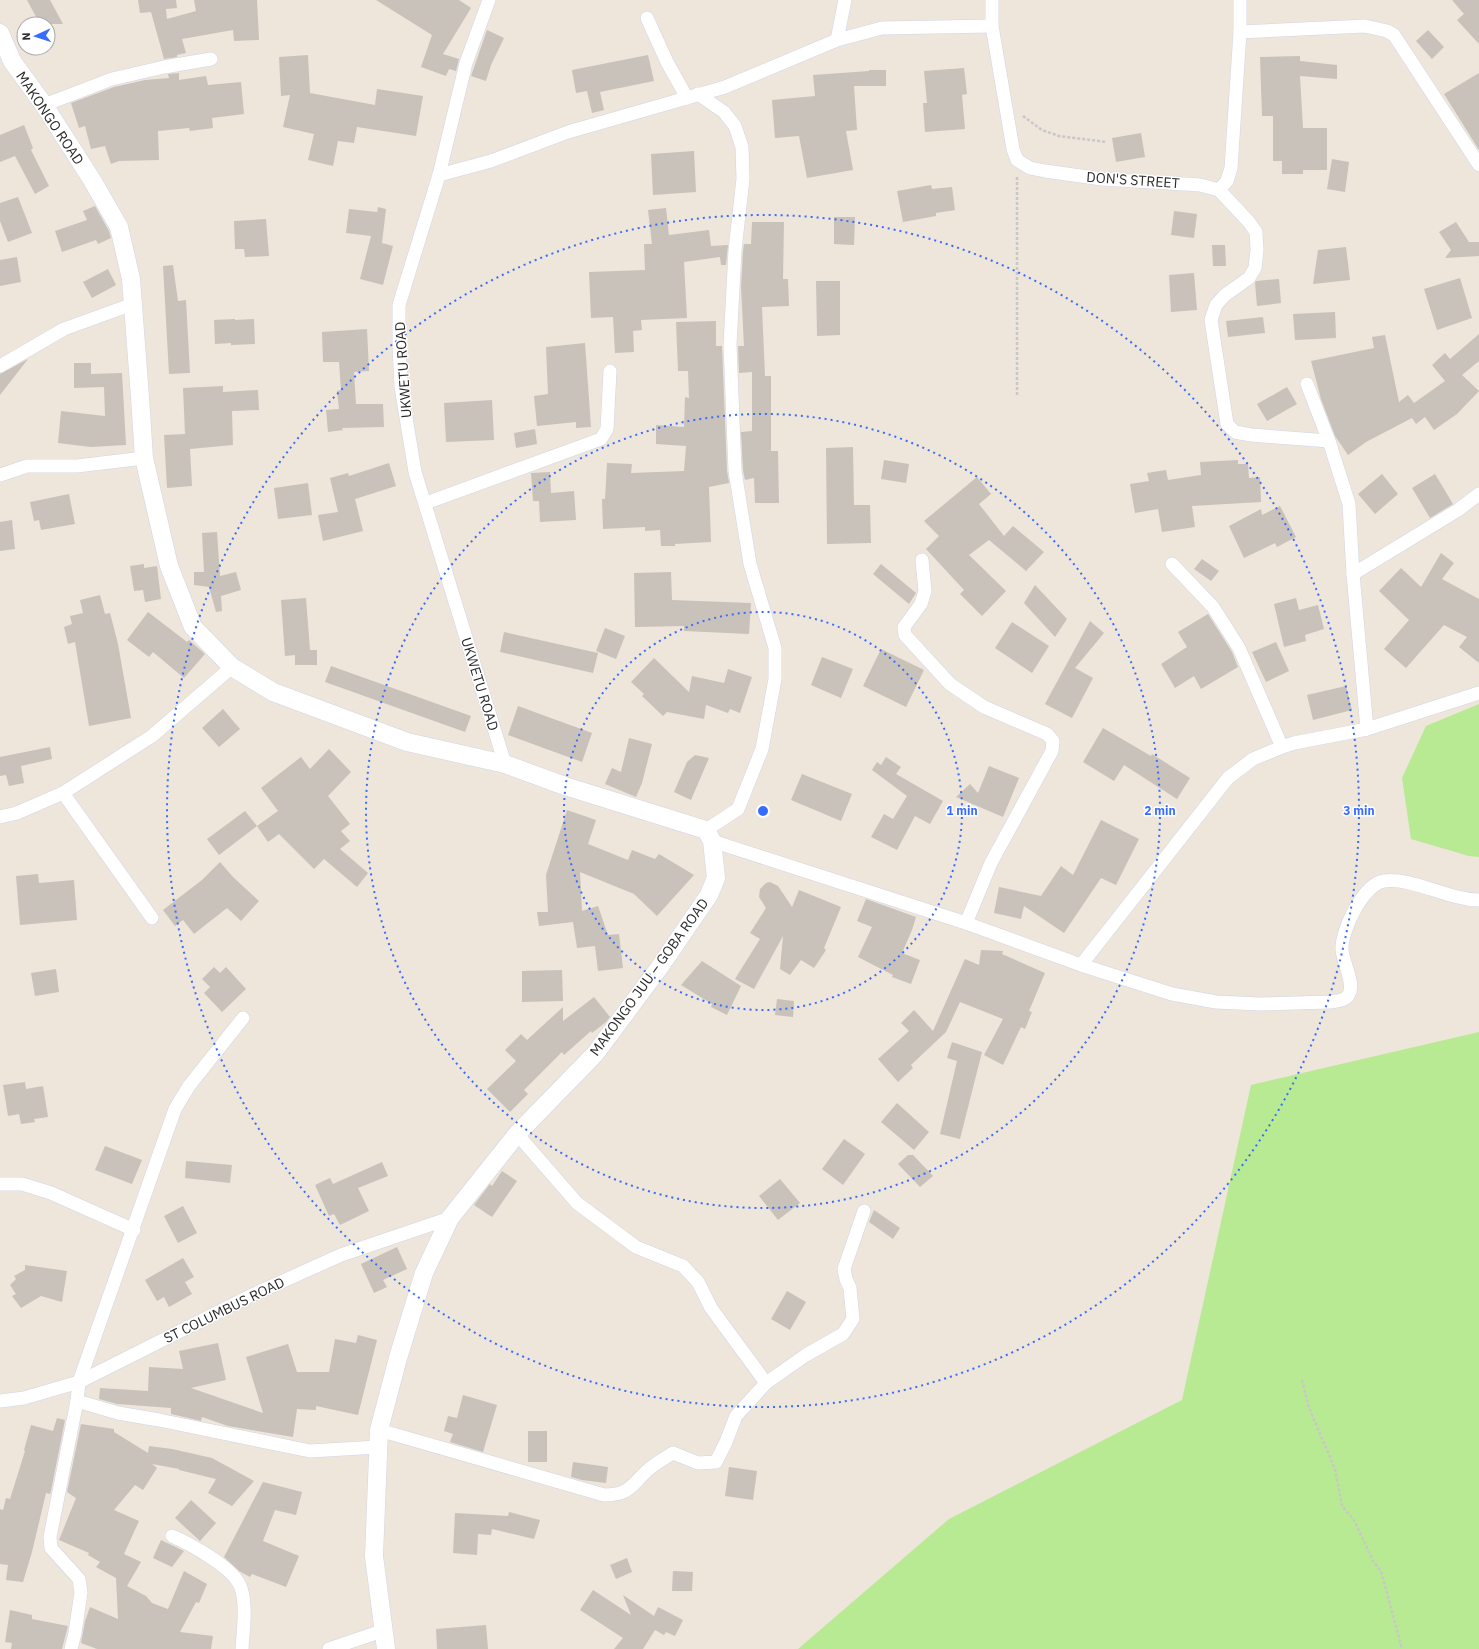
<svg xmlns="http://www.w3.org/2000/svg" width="1479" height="1649" viewBox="0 0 1479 1649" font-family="'IBM Plex Sans',sans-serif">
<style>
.green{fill:#b7ea93}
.building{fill:#c9c2bb}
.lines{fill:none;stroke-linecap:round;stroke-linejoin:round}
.street-casing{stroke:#d0d6e5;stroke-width:14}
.secondary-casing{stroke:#d0d6e5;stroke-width:19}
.path{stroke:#c8c8c8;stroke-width:2.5;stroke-dasharray:3 2;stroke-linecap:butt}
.street{stroke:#fff;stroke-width:13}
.secondary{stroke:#fff;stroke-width:18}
.ring{fill:none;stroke:#376cff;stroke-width:2;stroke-dasharray:2 4}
.labels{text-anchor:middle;stroke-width:3;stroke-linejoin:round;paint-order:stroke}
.street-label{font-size:14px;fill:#2b2b2b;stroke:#fff}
.centre{fill:#376cff;stroke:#fff;stroke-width:2}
.ring-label{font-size:12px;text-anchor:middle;font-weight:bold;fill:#376cff;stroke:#fff;stroke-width:3;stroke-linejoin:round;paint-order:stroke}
</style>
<rect width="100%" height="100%" fill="#eee5db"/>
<g class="green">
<polygon points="1479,704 1479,857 1469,856 1411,839 1402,778 1426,726"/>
<polygon points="1479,1032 1479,1649 798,1649 949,1519 1182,1400 1251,1085"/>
</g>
<g class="building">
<polygon points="27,0 50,0 63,24 40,24"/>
<polygon points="138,0 176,0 177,8 166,9 167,19 196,11 194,0 257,0 259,40 234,41 233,30 182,39 186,53 177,55 177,57 164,59 151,12 140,13"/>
<polygon points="376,0 459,0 471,8 443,54 459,59 456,71 449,69 446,76 421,67 432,35"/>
<polygon points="1452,0 1479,0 1479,44 1457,20 1464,14"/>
<polygon points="487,30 504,38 491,65 486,81 471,76"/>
<polygon points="1428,30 1444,47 1432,59 1416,41"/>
<polygon points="308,55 310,93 375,105 377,89 423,96 416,136 357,127 354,143 338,141 333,166 308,160 314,134 283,127 290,95 281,96 279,57"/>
<polygon points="648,55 654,81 600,92 604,110 592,113 587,91 576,93 572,70"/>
<polygon points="1300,56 1300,61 1337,65 1337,79 1300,76 1303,128 1327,128 1327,170 1303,170 1303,174 1282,174 1282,161 1273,161 1273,116 1262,116 1260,57"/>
<polygon points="964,68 967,94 962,95 965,129 925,132 923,103 927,103 924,71"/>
<polygon points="869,70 886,70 886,86 854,86 857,130 846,131 853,170 807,178 799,136 775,138 772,100 815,96 813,75 869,71"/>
<polygon points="179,73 179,80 206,76 208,85 241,82 244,114 212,118 213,128 190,131 189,128 158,131 159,160 119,161 111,164 105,146 91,149 85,126 79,128 71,103 114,87 145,80 169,78 168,74"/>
<polygon points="1479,73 1479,150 1444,94"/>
<polygon points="24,125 33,148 31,150 49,186 35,194 15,156 0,162 0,135"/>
<polygon points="1141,133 1145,157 1116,162 1112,138"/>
<polygon points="694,151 696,192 653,195 651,154"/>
<polygon points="1332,159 1349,162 1345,192 1327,189"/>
<polygon points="931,185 932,189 952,187 955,210 936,213 936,216 903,222 897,191"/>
<polygon points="18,197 32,233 8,242 0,221 0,203"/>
<polygon points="95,206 109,231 111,238 98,244 96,240 62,252 55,231 87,220 83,211"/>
<polygon points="378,207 386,209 382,243 393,246 383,285 360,279 371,236 346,233 349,209 377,212"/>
<polygon points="666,208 669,235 709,230 711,246 728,245 726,265 721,265 720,257 684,262 687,318 641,320 642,330 633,331 634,352 615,353 613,317 591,318 589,272 645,270 644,244 652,244 648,210"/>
<polygon points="1174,211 1197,214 1194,238 1171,235"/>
<polygon points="834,217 855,217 854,245 834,244"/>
<polygon points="266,219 269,256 245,257 244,249 235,249 234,221"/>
<polygon points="752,222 784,222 783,279 788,279 789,306 762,307 765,376 771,376 771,451 778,451 779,503 755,503 754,478 745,480 743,470 741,432 752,431 752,372 739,373 738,346 744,346 741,287 743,251 744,244 751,244"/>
<polygon points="1456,222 1469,242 1479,242 1479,256 1445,258 1451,250 1439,232"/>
<polygon points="1212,245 1225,245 1226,266 1213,266"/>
<polygon points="1346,247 1350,280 1313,284 1318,250"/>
<polygon points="17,257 21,282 0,286 0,260"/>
<polygon points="173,265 178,301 186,300 190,373 169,374 163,266"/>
<polygon points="108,269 116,285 92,298 83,282"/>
<polygon points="1194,273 1197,310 1171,312 1169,275"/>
<polygon points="1460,278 1472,318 1437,330 1424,289"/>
<polygon points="1279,279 1281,303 1257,306 1255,283 1256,281"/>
<polygon points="816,281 840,281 840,335 817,336"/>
<polygon points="1335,312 1336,338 1295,340 1293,314"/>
<polygon points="1263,317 1265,333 1228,337 1226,321"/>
<polygon points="235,319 235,320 254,319 255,344 231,345 231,343 215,344 214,320"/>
<polygon points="716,321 716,346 722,346 727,471 729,483 709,487 711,542 675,544 675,546 661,546 660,530 645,531 645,527 603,529 602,499 605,499 607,463 632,464 631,473 684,471 686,446 656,444 656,425 684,427 685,397 689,398 688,371 678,371 676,322"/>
<polygon points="367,329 369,371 354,372 356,404 383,404 384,427 342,428 343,430 328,432 326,410 339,409 337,391 341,390 339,362 323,362 322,332"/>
<polygon points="1479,334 1479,361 1462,375 1479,391 1457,414 1434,430 1425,417 1416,424 1412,418 1366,442 1348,455 1335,436 1321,399 1311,361 1374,348 1372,337 1385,335 1399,402 1408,395 1414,403 1445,381 1432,365 1445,353 1450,359"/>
<polygon points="585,343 591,427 576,428 576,422 537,426 534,396 548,394 546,347"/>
<polygon points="28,359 0,395 0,374"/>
<polygon points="74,363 91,363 91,374 122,373 126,445 91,447 58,443 61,411 105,416 104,387 74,388"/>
<polygon points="223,386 223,392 258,390 259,410 232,411 233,445 190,449 192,486 167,488 164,435 185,434 183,388"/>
<polygon points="1287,387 1297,404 1267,421 1257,404"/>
<polygon points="492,400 494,440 446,442 444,403"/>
<polygon points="535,429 537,444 516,448 514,433"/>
<polygon points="853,447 854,505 870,505 871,543 827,544 826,448"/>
<polygon points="884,460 909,464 906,483 881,479"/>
<polygon points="1238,460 1238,464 1248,464 1249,478 1260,477 1261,502 1192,506 1195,527 1162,532 1158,509 1135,513 1130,484 1149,481 1147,473 1166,470 1168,480 1201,475 1200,462"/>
<polygon points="389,463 396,486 355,499 363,531 323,541 318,515 338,512 330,478 348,473 349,476"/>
<polygon points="550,472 551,493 574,491 576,520 540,522 539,501 533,501 531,473"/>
<polygon points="1382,474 1398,494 1375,514 1358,494"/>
<polygon points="1435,474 1453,504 1430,518 1412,488"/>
<polygon points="977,477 991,494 979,504 1004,536 1013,526 1044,552 1026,571 989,540 969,555 1006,591 982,616 960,594 964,590 926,549 939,536 924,521"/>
<polygon points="308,483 312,515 278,519 274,488"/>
<polygon points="69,494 75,524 41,530 39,520 34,521 30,502"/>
<polygon points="1280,506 1296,537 1277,547 1275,543 1244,558 1229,526 1261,509 1262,515"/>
<polygon points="12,520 15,549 0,551 0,522"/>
<polygon points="217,532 220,576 236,572 241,590 221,596 222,611 216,612 209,587 194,585 194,572 204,572 202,533"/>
<polygon points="1441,553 1454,563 1442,579 1479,599 1479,663 1459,647 1467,637 1444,625 1406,668 1384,649 1409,620 1379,591 1401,568 1421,587"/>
<polygon points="1202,559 1219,571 1211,581 1194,569"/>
<polygon points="144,564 144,568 157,566 161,599 145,602 143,590 134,591 130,566"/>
<polygon points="881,564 916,593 909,604 873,574"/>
<polygon points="671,572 672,600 751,603 749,634 684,631 684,626 635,627 634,573"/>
<polygon points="1035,585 1067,619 1055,637 1024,603"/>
<polygon points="100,595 105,614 110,613 118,644 131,718 89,726 75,642 68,644 64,627 72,624 70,616 83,613 80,600"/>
<polygon points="306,598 310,650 317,650 317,665 295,665 295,655 285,656 281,600"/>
<polygon points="1296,598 1299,610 1318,605 1324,629 1305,635 1306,641 1284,647 1274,604"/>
<polygon points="148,612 187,642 189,640 205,654 184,678 153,652 149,657 127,640"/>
<polygon points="1208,614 1232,652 1238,667 1201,689 1194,676 1175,688 1161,664 1187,647 1178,632"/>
<polygon points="1090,621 1104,633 1075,668 1093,678 1072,718 1045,704"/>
<polygon points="1012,622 1049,646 1032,673 995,648"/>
<polygon points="605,628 625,636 616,659 596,651"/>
<polygon points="504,632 598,653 593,673 500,652"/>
<polygon points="1276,642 1289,671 1266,682 1252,652"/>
<polygon points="881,649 924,670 906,707 863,686"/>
<polygon points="822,657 853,669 841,698 811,685"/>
<polygon points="654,658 689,692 692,676 724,683 728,669 752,677 740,713 730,709 728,713 706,705 704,719 667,712 663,716 642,696 644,694 631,682"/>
<polygon points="331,666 471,716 465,732 325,682"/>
<polygon points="1346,686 1352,710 1313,720 1307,695"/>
<polygon points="518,706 592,733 582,762 508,735"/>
<polygon points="223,709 240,729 219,747 202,728"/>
<polygon points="1103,728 1151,756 1152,754 1190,778 1177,799 1124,765 1114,781 1083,762"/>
<polygon points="629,738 652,744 642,783 636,797 605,784 612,768 621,772"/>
<polygon points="50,747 52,759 21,766 24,783 9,786 6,775 0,776 0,757"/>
<polygon points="329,749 351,772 328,796 350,824 341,831 350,841 340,849 368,873 357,887 324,859 314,869 279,834 268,842 257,826 278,811 261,788 301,757 310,769"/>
<polygon points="695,755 709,758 691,800 674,792 687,762"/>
<polygon points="886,757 901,767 896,774 943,801 930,824 915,816 897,850 871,837 884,814 893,819 907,796 872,770 877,762 881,765"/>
<polygon points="989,766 1019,778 1003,817 956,797 970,784 978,793"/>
<polygon points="802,774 852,794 841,821 791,800"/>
<polygon points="567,810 596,820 588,844 628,860 632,850 655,859 659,854 694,875 657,916 634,894 580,872 582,911 598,906 608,935 619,934 623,968 598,971 595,946 577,948 573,922 539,926 537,912 548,912 546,875"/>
<polygon points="245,811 257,826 219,855 207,839"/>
<polygon points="1101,820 1139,839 1116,885 1101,878 1064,933 1024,906 1021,919 994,913 999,887 1041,896 1061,866 1073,875"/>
<polygon points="220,862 233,877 259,901 241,921 227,908 194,934 183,920 175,926 163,910 202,880"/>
<polygon points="38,874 39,883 74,880 77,920 20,925 16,876"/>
<polygon points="770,882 778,886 792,907 799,890 841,907 824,948 826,950 814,968 801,960 790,975 780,969 783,936 754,989 735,979 760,939 750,933 766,908 759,897 760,889 766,883"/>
<polygon points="866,899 916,917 912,930 902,953 920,960 911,984 892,977 893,975 858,957 872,927 857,921"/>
<polygon points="981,950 1003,951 1002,954 1045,973 1029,1011 1032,1012 1025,1029 1021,1027 1003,1065 984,1055 1003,1019 960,1002 946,1032 911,1065 913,1068 898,1082 878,1059 909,1031 901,1023 914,1010 933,1031 965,959 979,965"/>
<polygon points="702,961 741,986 727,1015 711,1007 712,1004 681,985"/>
<polygon points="214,967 220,973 226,967 246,989 222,1012 204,993 210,987 202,979"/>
<polygon points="56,969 59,992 35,996 31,973"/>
<polygon points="562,970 563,1001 522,1002 522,971"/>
<polygon points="594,997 610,1017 606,1022 592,1033 591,1031 564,1055 562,1052 524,1090 528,1094 510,1112 487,1089 516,1061 505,1050 521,1034 527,1040 563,1007 563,1021"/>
<polygon points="777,999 794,1001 793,1017 775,1015"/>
<polygon points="952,1042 982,1052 960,1139 940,1134 957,1061 947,1058"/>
<polygon points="25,1082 26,1089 43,1086 48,1117 34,1119 35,1122 21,1124 19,1114 8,1116 3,1085"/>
<polygon points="897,1103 929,1132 914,1150 881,1122"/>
<polygon points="844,1139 865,1154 843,1185 822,1169"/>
<polygon points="105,1146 142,1160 132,1184 95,1170"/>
<polygon points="908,1155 913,1155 933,1176 920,1187 898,1164"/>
<polygon points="186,1161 232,1165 230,1183 185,1178"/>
<polygon points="382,1162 388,1176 358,1188 369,1211 340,1225 334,1214 329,1216 315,1185 330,1178 333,1184"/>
<polygon points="502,1171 517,1181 492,1217 474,1205 490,1184 492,1186"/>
<polygon points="780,1179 800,1203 778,1220 759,1196"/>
<polygon points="183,1206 197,1233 178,1243 164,1216"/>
<polygon points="874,1210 900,1228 893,1239 869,1222"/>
<polygon points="397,1247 407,1269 383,1280 387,1287 374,1293 361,1264"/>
<polygon points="183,1258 194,1277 185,1282 192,1294 169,1307 164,1297 157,1301 145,1280"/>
<polygon points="25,1265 67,1271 62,1302 41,1296 21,1308 12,1296 16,1294 10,1285 16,1279 14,1276 25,1270"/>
<polygon points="787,1291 806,1302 790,1330 771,1319"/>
<polygon points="358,1335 377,1340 358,1415 316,1406 316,1410 297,1409 293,1437 228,1426 202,1417 201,1421 171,1414 171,1408 117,1404 99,1399 100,1388 148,1391 149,1367 183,1369 179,1351 218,1343 226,1380 191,1388 263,1413 246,1357 288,1344 297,1372 329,1372 335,1339 356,1343"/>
<polygon points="463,1395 497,1405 483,1452 450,1442 453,1434 444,1431 448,1416 457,1418"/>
<polygon points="57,1418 65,1420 51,1491 50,1494 46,1493 32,1552 23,1582 6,1580 8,1565 0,1564 0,1509 3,1510 6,1498 10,1499 25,1451 24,1450 31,1425 53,1431"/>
<polygon points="81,1424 114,1429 114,1432 148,1453 149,1446 172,1449 212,1458 254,1481 232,1506 208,1493 216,1479 179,1470 179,1469 152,1464 157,1468 143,1490 135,1485 114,1510 139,1521 124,1554 141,1562 127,1586 146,1596 152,1603 168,1609 184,1571 207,1584 199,1603 196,1602 180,1632 213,1636 211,1649 97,1649 81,1643 85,1621 90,1607 118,1619 116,1578 96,1567 100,1562 88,1555 89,1553 59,1540 76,1498 67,1492"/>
<rect x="528" y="1431" width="19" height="31"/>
<polygon points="573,1462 608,1467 606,1483 582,1480 571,1477"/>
<polygon points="729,1467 757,1471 753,1500 725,1496"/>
<polygon points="263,1482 302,1492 296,1515 275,1510 263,1541 299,1556 286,1587 252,1574 250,1577 239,1571 224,1557"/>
<polygon points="191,1500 216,1523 200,1541 175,1518"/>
<polygon points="509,1512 540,1520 534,1539 492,1529 491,1535 478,1534 477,1555 453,1553 455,1513 508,1516"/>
<polygon points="161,1540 184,1551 172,1567 153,1558"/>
<polygon points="627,1558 632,1572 616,1579 610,1565"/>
<polygon points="673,1571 693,1572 692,1591 672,1591"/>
<polygon points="593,1590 631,1615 623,1595 654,1616 658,1607 683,1620 675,1636 666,1632 664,1635 655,1630 643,1649 614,1649 623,1638 580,1610"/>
<polygon points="10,1610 32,1615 32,1619 68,1626 62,1649 11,1649 12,1643 5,1642"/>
<polygon points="486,1625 488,1649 437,1649 436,1629"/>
</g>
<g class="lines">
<defs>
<g id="street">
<polyline points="489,0 466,63 439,175 399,305 399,347 401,387 415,472 505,764"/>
<polyline points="992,0 992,26 1013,149 1017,160 1030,168 1045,171 1102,179 1200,185 1219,190 1227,181 1231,168 1240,32 1240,0"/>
<polyline points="647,18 667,62 687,98"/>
<polyline points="1240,32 1365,26 1387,31 1394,35 1479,165"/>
<polyline points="837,40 845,0"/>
<polyline points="698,94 724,112 735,126 742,147 743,179 735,250 730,345 735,471 750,564 775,648 775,679 762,749 738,809 706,830"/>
<polyline points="44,105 112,79 164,67 211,59"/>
<polyline points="439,175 491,161 568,132 725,87 837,40 882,28 992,26"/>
<polyline points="1219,190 1249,222 1256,232 1257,250 1255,268 1249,278 1225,295 1216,305 1211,320 1227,424 1235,432 1251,435 1329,441 1349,504 1353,574 1367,729"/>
<polyline points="0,366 64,329 133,304"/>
<polyline points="1307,384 1329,441"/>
<polyline points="0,475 27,466 77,466 144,458"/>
<polyline points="426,503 601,439 607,429 610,371"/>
<polyline points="922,560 925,591 921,604 904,627 905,635 950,684 984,707 1047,734 1053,741 1052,751 991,863 966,923"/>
<polyline points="1172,564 1213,607 1239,648 1282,747"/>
<polyline points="1353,574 1458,510 1479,494"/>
<polyline points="63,793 152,918"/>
<polyline points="0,817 17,813 63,793 152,736 232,667"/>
<path d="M712,841L966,923L1081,965L1172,994L1216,1002L1260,1004L1330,1002C1336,1001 1346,1001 1349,994C1355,984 1343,962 1342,950C1341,931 1363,884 1384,881C1407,878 1435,892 1458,897C1465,899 1472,900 1479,900"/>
<polyline points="1081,965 1228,778 1253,759 1282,747 1294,743 1367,729 1479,693"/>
<polyline points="517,1134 577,1203 636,1247 683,1266 698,1282 711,1308 766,1383"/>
<polyline points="0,1184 22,1184 51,1193 134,1230"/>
<polyline points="0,1401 24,1398 79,1382 250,1296 341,1255 450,1218"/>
<polyline points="77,1401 118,1413 159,1420 310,1451 378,1447"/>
<path d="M379,1430L604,1495C630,1495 631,1485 649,1469C656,1463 665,1458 673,1453L698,1463L716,1462L726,1442L736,1416L766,1383L806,1355L843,1334L853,1319L850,1288L846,1279L844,1269L864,1211"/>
<path d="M172,1536C190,1544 235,1568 241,1588C247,1607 243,1630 242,1649"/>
<polyline points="71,1649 75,1633 81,1592 79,1579 51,1548 50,1537 77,1401 79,1382 175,1109 189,1086 243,1018"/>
<polyline points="329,1649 385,1630"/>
</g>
<polyline id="secondary" points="0,33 12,61 44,105 92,180 119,227 131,279 140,397 144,458 169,566 193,627 232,667 273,692 407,742 505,764 565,786 706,830 712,841 716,878 709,895 659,968 595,1054 517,1134 450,1218 424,1273 398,1358 379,1430 374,1556 386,1649"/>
</defs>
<use href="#street" class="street-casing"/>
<use href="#secondary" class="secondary-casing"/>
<g class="path">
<polyline points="1023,116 1042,130 1059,136 1106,142"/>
<polyline points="1017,177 1017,396"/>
<polyline points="1302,1380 1309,1408 1335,1469 1342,1506 1354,1520 1373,1561 1381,1571 1402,1649"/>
</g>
<use href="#street" class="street"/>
<use href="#secondary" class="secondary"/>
</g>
<g class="ring">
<circle cx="763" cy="811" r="199"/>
<circle cx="763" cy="811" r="397"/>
<circle cx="763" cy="811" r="596"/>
</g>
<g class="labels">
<g class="street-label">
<text transform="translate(50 118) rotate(56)" y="5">MAKONGO ROAD</text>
<text transform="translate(1133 180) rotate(4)" y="5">DON'S STREET</text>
<text transform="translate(403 370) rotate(-94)" y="5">UKWETU ROAD</text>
<text transform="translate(480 684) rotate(73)" y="5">UKWETU ROAD</text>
<text transform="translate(649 977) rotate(-54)" y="5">MAKONGO JUU – GOBA ROAD</text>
<text transform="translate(224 1310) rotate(-26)" y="5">ST COLUMBUS ROAD</text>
</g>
</g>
<circle cx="763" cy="811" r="6" class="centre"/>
<g class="ring-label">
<text x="962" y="815">1 min</text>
<text x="1160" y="815">2 min</text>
<text x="1359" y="815">3 min</text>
</g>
<g transform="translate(36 36) rotate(267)"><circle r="19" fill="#ffffff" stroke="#aaaaaa"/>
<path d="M0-3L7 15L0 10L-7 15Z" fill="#376cff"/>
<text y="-6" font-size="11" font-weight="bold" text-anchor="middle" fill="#2b2b2b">N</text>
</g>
</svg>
